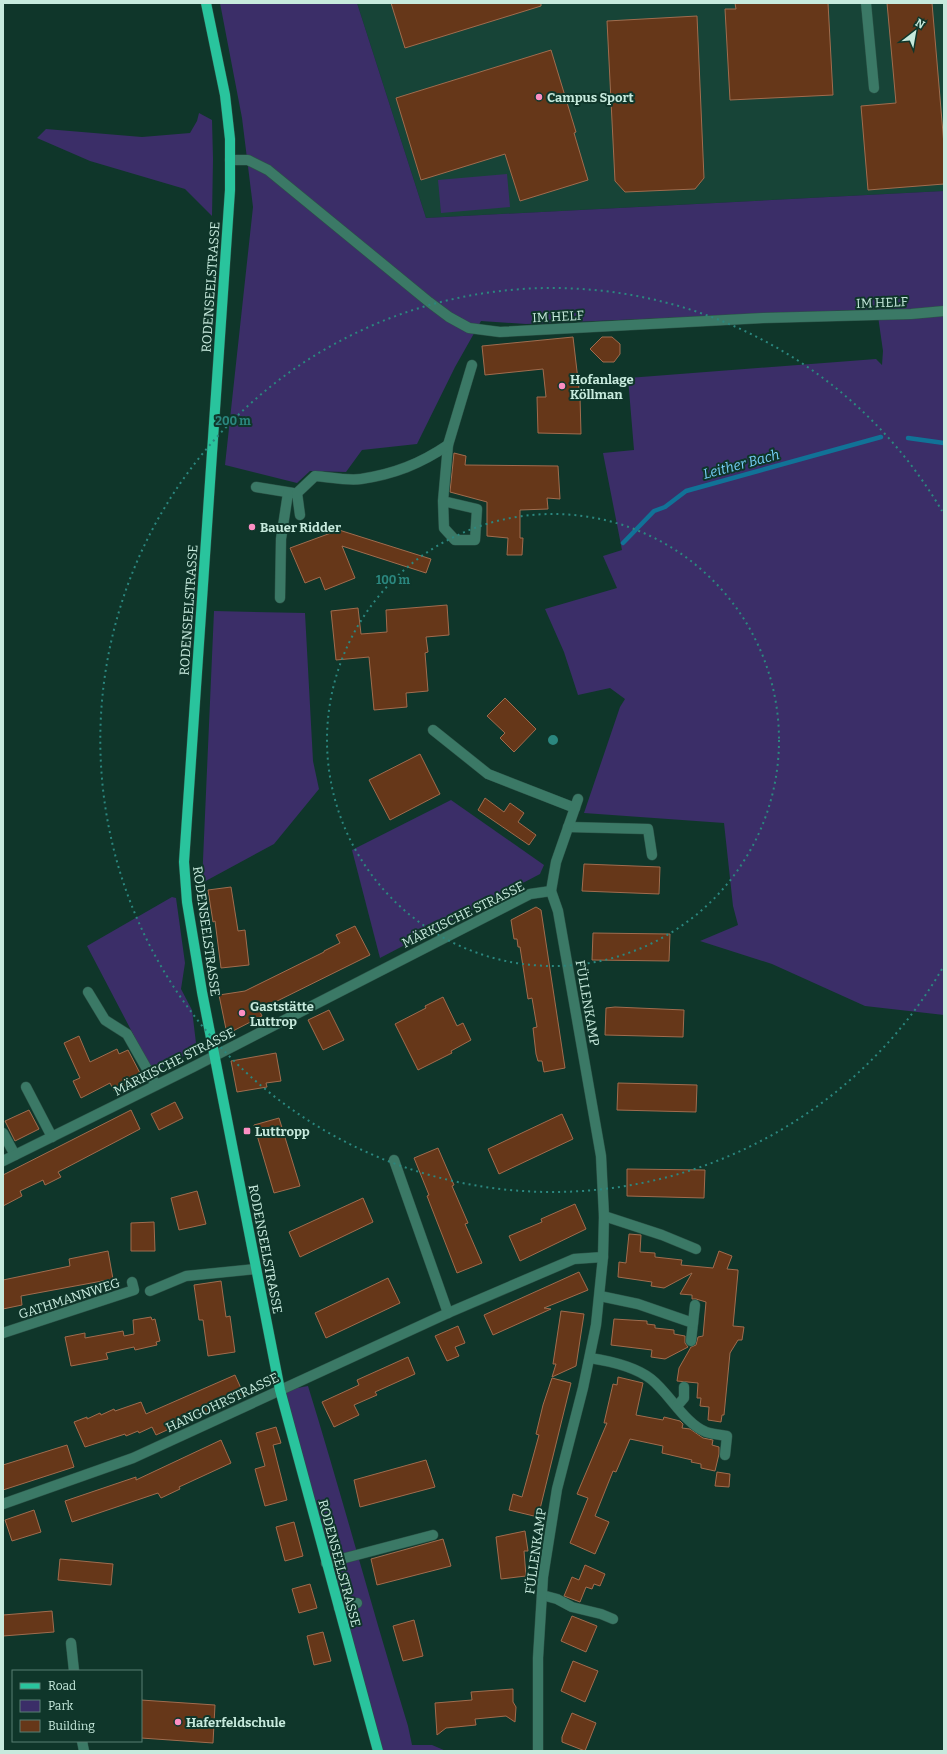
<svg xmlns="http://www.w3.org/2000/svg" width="947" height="1754" viewBox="0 0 947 1754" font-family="Bitter,serif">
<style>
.built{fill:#174437}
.green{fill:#3b2e68}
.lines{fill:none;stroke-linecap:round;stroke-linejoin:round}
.stream{stroke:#117297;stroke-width:4.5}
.building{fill:#663719;stroke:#a06c4e}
.minor-casing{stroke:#2c5347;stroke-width:11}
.major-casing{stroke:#2c5347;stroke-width:11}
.minor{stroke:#3b7966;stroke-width:10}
.major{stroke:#29c49d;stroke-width:10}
.ring{fill:none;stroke:#2b877f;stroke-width:2;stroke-dasharray:2 4}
.poi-dot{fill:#fc8fc3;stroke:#0f362a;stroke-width:1.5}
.labels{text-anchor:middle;stroke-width:4;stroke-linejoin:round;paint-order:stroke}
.poi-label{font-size:13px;font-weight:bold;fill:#c7eadd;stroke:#0f362a;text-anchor:start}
.street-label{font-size:13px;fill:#c7eadd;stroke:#0f362a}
.water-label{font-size:14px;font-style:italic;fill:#75cdf7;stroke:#0f362a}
.centre{fill:#2b877f;stroke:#0f362a;stroke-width:2}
.ring-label{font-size:12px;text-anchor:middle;font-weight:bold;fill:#2b877f;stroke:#0f362a;stroke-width:4;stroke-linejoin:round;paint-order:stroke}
</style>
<rect width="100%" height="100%" fill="#0f362a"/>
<polygon class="built" points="357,3 944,3 944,191 426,218"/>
<g class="green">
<polygon points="220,3 357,3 426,218 944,191 944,1015 865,1006 772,964 700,941 738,925 733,906 724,823 584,813 620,707 625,699 610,688 578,695 564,652 545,609 617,588 603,556 622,550 603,453 634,450 628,378 876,359 882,365 883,351 877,309 526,324 481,321 455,367 417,444 362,450 346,472 310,471 297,483 225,465 253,207 242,118"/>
<polygon points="199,113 212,120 213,159 212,216 185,189 90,161 37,138 46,129 142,137 190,133 197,121"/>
<polygon points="507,174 510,207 441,213 438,180"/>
<polygon points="214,611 305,613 313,761 319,789 274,844 202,883"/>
<polygon points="451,800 544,865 540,874 380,958 352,850"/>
<polygon points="172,897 176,898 185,963 181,989 192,1010 196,1043 193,1051 153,1072 87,946"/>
<path d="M308,1386C343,1499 373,1613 408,1726L412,1745H432L446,1751H381L282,1391Z"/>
</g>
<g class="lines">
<g class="stream">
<polyline points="908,438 944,443"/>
<polyline points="623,543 654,511 665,507 686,491 881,437"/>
</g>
</g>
<g class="building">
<polygon points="391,3 541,3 541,6 405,48"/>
<polygon points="735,3 828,3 833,95 730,100 725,9 736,9"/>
<polygon points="887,3 932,3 944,145 944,184 868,190 861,106 896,103"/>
<polygon points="697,16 704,178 695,189 625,192 615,181 607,21"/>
<polygon points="551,50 576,132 574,133 588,180 520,201 505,154 421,180 396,98"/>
<polygon points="573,337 580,397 581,434 538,433 537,397 546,397 543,369 485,375 482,346"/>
<polygon points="602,337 612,337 620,344 620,354 614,362 603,362 590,349"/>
<polygon points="454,453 466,456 465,465 558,466 560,499 547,498 548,509 520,510 520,538 523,538 522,555 507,555 508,538 487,536 487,502 450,492"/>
<polygon points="339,530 431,559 426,573 342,546 355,578 325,590 320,577 305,583 290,548"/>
<polygon points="447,605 449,635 426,637 428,652 425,653 428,691 406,693 407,707 374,710 369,657 336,660 331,611 358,608 361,634 387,632 386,610"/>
<polygon points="505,698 536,729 514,752 500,738 505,733 487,716"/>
<polygon points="420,754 440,794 390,820 369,780"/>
<polygon points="485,798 504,812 510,803 524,813 518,822 536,835 529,845 478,810"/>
<polygon points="584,864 660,867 659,894 582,891"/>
<polygon points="231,887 238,931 245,930 249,965 221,968 215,921 213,922 208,890"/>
<polygon points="536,907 541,910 565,1068 544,1072 542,1061 538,1061 536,1054 533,1028 537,1027 532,998 528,999 520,947 518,947 517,939 514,939 511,920"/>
<polygon points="355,926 370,955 259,1010 262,1016 231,1032 226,1029 219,995 245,991 324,952 324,951 340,943 336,935"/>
<polygon points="593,933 670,934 669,961 592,960"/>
<polygon points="443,997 457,1026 463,1023 471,1040 451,1051 452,1053 418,1070 395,1024 426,1008 425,1006"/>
<polygon points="615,1007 684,1010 683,1037 605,1035 606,1008"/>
<polygon points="329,1010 344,1040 323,1050 308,1020"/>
<polygon points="79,1036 90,1062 117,1049 119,1054 128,1050 142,1077 114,1091 110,1083 81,1098 73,1081 80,1078 64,1043"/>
<polygon points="276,1053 281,1081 266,1083 267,1087 237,1092 231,1061"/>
<polygon points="618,1083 697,1085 696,1112 617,1110"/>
<polygon points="175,1102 183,1118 159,1130 151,1114"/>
<polygon points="29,1110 39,1129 15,1141 5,1121"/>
<polygon points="131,1110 140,1129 58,1172 61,1177 45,1185 43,1180 20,1191 22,1196 3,1206 3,1175"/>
<polygon points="562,1114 573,1139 499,1174 488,1149"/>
<polygon points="279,1118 300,1186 274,1193 254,1125"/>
<polygon points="438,1148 454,1185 452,1186 468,1223 465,1224 482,1263 457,1273 427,1196 429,1195 414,1158"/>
<polygon points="627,1169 705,1170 704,1198 627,1196"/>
<polygon points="197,1191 206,1224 179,1230 171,1198"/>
<polygon points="363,1198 373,1222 300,1257 289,1232"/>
<polygon points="575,1204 586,1229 520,1261 509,1236 542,1222 541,1219"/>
<polygon points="154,1222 155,1251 131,1251 131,1223"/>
<polygon points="629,1234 641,1235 640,1252 655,1253 655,1257 682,1260 681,1265 713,1268 719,1251 732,1256 727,1269 738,1270 738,1272 733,1326 744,1327 742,1340 738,1340 730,1353 724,1415 722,1415 721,1422 708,1420 709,1407 700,1406 701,1398 697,1398 698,1383 677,1381 679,1368 691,1347 696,1345 698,1337 703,1336 706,1302 696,1299 692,1299 692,1295 680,1294 692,1273 664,1288 651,1286 652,1282 618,1277 619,1262 626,1263"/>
<polygon points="108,1251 113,1279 21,1296 22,1305 3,1309 3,1280 70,1266 69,1259"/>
<polygon points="579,1272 588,1290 544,1308 551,1309 493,1335 484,1315"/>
<polygon points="388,1278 400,1303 326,1338 315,1313"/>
<polygon points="221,1281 226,1317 230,1316 235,1352 208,1356 203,1320 199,1320 194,1285"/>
<polygon points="561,1311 584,1314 576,1366 552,1377 556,1364 553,1364"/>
<polygon points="151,1317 152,1320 155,1319 160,1341 156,1342 157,1345 135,1350 134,1347 106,1353 108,1359 71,1366 65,1337 85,1333 85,1338 123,1331 124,1336 134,1334 133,1320"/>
<polygon points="614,1319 647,1321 647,1324 655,1325 655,1328 674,1330 674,1334 685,1336 685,1343 688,1347 665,1359 651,1357 652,1350 611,1345"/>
<polygon points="458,1326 465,1343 455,1347 459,1356 447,1361 435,1336"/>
<polygon points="408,1357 415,1374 375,1392 377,1395 354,1405 359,1415 334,1427 322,1402 359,1385 357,1380"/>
<polygon points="235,1375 244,1395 156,1435 152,1427 139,1433 138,1431 126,1436 125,1434 85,1447 74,1422 87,1417 87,1419 100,1413 101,1415 114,1409 115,1411 141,1402 146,1414"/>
<polygon points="618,1377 643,1383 636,1415 663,1420 664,1417 680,1421 683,1424 682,1428 690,1429 703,1438 713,1440 712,1445 719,1447 719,1454 715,1471 701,1468 701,1464 691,1462 692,1460 662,1453 663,1446 630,1439 616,1472 613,1471 595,1516 609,1522 595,1554 570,1543 588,1498 577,1494 607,1423 604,1423 613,1384 617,1385"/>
<polygon points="552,1378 571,1383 538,1517 509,1510 513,1494 522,1497 539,1435 536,1434 543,1405"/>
<polygon points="276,1427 281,1443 273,1445 287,1500 265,1506 255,1469 265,1466 256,1433"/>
<polygon points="221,1440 231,1463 179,1487 180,1489 161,1498 158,1493 72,1522 65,1501 136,1477 136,1480"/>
<polygon points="67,1445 74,1467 3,1490 3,1465"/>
<polygon points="426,1460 435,1487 360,1507 354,1480"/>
<polygon points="717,1472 730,1474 729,1487 715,1486"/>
<polygon points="34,1510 41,1532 12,1541 5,1520"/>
<polygon points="294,1522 303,1556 285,1561 276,1527"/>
<polygon points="525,1531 528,1551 524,1551 526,1576 501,1579 496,1537"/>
<polygon points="443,1539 451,1566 377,1585 371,1559"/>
<polygon points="60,1559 113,1564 111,1585 58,1580"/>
<polygon points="585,1565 605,1574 600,1586 594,1584 592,1589 586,1587 580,1602 564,1596 572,1577 579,1580"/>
<polygon points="310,1584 317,1608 299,1613 292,1589"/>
<polygon points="52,1611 54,1632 3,1636 3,1615"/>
<polygon points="572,1616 597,1626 586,1652 561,1641"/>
<polygon points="414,1620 423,1656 403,1661 393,1626"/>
<polygon points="323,1632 331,1661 314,1665 307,1636"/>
<polygon points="573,1661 598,1671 585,1702 561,1691"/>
<polygon points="513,1689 513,1702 516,1707 515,1722 506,1716 475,1719 476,1725 446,1728 437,1735 435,1703 472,1700 471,1692"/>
<polygon points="141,1700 215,1705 213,1743 141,1738"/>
<polygon points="572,1713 596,1723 585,1751 562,1742 562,1737"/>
</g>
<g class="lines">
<defs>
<g id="minor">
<polyline points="866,3 874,88"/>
<polyline points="230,160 248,160 268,170 429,302 449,317 469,328 500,332 763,318 911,314 944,311"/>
<polyline points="256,487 293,493"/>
<polyline points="443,501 444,528 455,540 475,540 477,509 443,501 448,445 472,365"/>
<path d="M300,515L297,493L315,476C329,477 347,481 361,479C394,474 420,464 448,445"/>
<polyline points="280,598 281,539 288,493"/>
<polyline points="433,730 488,774 575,808"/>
<polyline points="568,827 648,829 652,855"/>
<polyline points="88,992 105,1020 127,1034 156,1085"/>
<polyline points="26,1087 52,1137"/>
<polyline points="3,1133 15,1155"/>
<polyline points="394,1160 448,1313"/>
<polyline points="3,1161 193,1067 530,894 551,891"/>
<polyline points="604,1216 662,1235 696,1249"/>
<polyline points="150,1291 186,1276 256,1269"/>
<polyline points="600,1296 638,1304 693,1323 691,1341"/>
<polyline points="693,1323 695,1305"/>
<polyline points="3,1333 134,1290 132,1282"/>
<path d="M590,1358C610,1361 634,1366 651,1379C669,1393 685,1424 706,1432C712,1434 721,1435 727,1436L725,1455"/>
<polyline points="677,1406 684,1398 684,1387"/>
<polyline points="3,1504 133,1458 448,1313 574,1259 603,1257"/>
<polyline points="326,1563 433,1535"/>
<polyline points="542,1595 557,1599 572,1607 601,1614 613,1619"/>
<polyline points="339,1608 357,1603"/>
<polyline points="71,1643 74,1671"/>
<polyline points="82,1741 84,1751"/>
<polyline points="538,1751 538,1658 543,1577 557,1489 583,1388 596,1325 603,1257 604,1216 601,1156 558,911 551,891 556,862 578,799"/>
</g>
<polyline id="major" points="206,3 225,95 230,139 230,190 184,862 187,902 202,992 280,1390 378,1751"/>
</defs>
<use href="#minor" class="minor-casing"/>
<use href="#major" class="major-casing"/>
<use href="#minor" class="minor"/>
<use href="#major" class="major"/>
</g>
<g class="ring">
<circle cx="553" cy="740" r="226"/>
<path d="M942 969A452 452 0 1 1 942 511"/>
</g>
<g class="poi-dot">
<circle cx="539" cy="97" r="4"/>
<circle cx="562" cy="386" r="4"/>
<circle cx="252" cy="527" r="4"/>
<circle cx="242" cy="1013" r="4"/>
<rect x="243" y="1127" width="8" height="8" rx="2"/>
<circle cx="178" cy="1722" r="4"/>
</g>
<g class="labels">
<g class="poi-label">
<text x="547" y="102">Campus Sport</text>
<text x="570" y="384">Hofanlage<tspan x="570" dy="15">Köllman</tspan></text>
<text x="260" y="532">Bauer Ridder</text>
<text x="250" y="1011">Gaststätte<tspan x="250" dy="15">Luttrop</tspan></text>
<text x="255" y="1136">Luttropp</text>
<text x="186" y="1727">Haferfeldschule</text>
</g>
<g class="street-label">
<text transform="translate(210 287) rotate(-86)" y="5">RODENSEELSTRASSE</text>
<text transform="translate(882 302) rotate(-2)" y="5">IM HELF</text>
<text transform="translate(558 316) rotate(-3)" y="5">IM HELF</text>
<text transform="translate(188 610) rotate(-86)" y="5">RODENSEELSTRASSE</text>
<text transform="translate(463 914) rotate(-26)" y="5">MÄRKISCHE STRASSE</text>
<text transform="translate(207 931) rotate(82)" y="5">RODENSEELSTRASSE</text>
<text transform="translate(588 1003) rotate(80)" y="5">FÜLLENKAMP</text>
<text transform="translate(174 1061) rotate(-27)" y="5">MÄRKISCHE STRASSE</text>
<text transform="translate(266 1249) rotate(79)" y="5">RODENSEELSTRASSE</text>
<text transform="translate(69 1298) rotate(-18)" y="5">GATHMANNWEG</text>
<text transform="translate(222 1402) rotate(-25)" y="5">HANGOHRSTRASSE</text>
<text transform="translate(535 1551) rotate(-82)" y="5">FÜLLENKAMP</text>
<text transform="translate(340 1563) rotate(75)" y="5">RODENSEELSTRASSE</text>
</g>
<g class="water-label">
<text transform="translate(741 464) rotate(-15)" y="5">Leither Bach</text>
</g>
</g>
<circle cx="553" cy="740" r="6" class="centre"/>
<g class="ring-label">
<text x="233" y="425">200 m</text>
<text x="393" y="584">100 m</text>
</g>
<rect width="947" height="1754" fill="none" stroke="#c7eadd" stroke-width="8"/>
<rect x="12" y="1670" width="130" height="72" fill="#0f362a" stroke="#597e72"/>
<rect x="20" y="1683" width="20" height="6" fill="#29c49d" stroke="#597e72"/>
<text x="48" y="1690" font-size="12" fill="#c7eadd">Road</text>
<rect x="20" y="1700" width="20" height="12" fill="#3b2e68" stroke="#597e72"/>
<text x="48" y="1710" font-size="12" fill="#c7eadd">Park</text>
<rect x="20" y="1720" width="20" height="12" fill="#663719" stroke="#597e72"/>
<text x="48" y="1730" font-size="12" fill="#c7eadd">Building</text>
<g transform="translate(915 32) rotate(31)" stroke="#0f362a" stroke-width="3" paint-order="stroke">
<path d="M0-3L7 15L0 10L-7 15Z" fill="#c7eadd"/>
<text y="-6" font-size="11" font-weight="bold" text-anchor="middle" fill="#c7eadd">N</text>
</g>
</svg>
